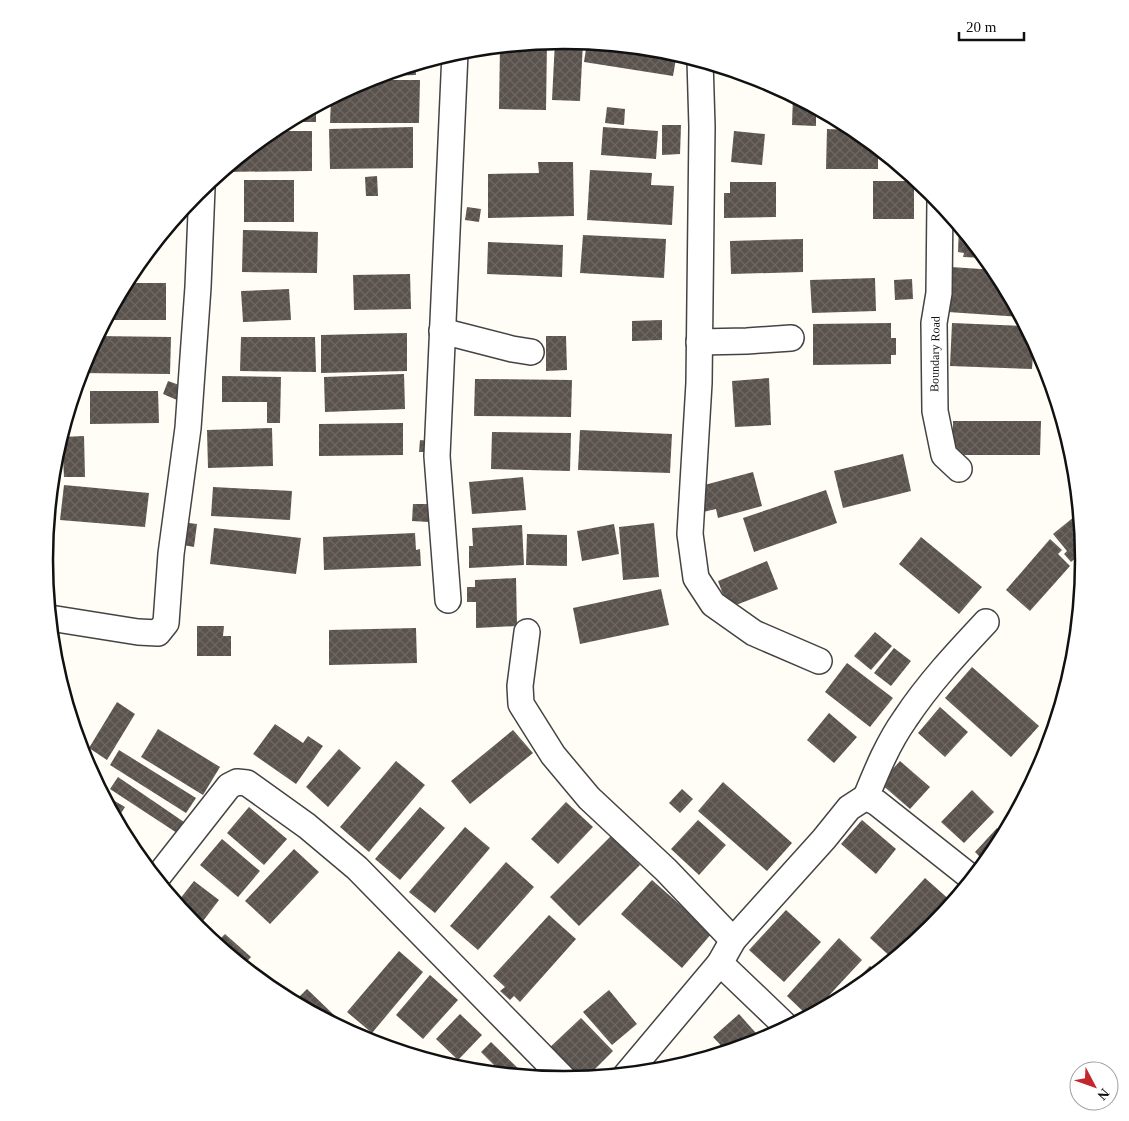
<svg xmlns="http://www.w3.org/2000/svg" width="1129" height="1121" viewBox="0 0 1129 1121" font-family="Georgia,serif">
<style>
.building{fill:url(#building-cross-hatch)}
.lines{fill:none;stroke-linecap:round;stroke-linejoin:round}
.minor-casing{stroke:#444;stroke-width:28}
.minor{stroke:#fff;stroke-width:25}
.labels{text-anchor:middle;stroke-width:5;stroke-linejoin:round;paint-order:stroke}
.street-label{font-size:12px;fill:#111;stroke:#fff}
.rim{fill:none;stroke:#111;stroke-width:2.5}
</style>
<defs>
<pattern id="building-cross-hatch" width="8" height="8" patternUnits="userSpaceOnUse" patternTransform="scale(1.25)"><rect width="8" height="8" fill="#5a524d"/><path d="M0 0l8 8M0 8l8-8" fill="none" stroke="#6d6662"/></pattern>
</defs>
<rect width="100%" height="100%" fill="#fffdf5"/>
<g class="building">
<polygon points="565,40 583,42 580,101 552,100 555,41"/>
<polygon points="547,42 546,110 499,109 500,46"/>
<polygon points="587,42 666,50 677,53 673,76 584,62"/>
<polygon points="415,64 416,75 381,76 381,75"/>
<polygon points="365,80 420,80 419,123 330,123 331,98"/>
<polygon points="793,95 816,108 816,126 792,125"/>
<polygon points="316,106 316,122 286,122 312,108"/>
<polygon points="607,107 625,109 624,125 605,123"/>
<polygon points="821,110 834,117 821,117"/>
<polygon points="662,125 681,125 680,154 662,155"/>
<polygon points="413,127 413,168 330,169 329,129"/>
<polygon points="603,127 658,131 656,159 601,155"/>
<polygon points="827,129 856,130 887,155 878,155 878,169 826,169"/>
<polygon points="272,131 312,131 312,171 222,172"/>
<polygon points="734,131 765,134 762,165 731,162"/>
<polygon points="538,162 573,162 574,216 488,218 488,174 539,173"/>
<polygon points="590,170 652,173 651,185 674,186 672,225 587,220"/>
<polygon points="377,176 378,196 366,196 365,177"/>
<rect x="244" y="180" width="50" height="42"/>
<rect x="873" y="181" width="41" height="38"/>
<polygon points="730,182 776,182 776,217 724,218 724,193 730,193"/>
<polygon points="467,207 481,209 479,222 465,220"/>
<polygon points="959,225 986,258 963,257 964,253 958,252"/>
<polygon points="243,230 318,232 317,273 242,272"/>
<polygon points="583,235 666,239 664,278 580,273"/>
<polygon points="803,239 803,272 731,274 730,241"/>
<polygon points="488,242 563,245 562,277 487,274"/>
<polygon points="951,267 996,270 1021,317 948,312"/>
<polygon points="410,274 411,309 354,310 353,275"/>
<polygon points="875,278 876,311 812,313 810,280"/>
<polygon points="912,279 913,299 895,300 894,280"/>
<polygon points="125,283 166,283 166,320 105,320"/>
<polygon points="289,289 291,320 243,322 241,291"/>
<polygon points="662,320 662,340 632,341 632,321"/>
<polygon points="891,323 891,338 896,338 896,355 891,355 891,364 813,365 813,324"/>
<polygon points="952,323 1026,326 1034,340 1032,369 950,366"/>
<polygon points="407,333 407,371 321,373 321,335"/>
<polygon points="97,336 171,337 170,374 80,373 84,361"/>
<polygon points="546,336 566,336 567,370 546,371"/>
<polygon points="241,337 315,337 316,372 240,371"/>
<polygon points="404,374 405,409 325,412 324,377"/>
<polygon points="222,376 281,377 280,423 267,423 267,402 222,402"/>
<polygon points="769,378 771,425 735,427 732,381"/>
<polygon points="475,379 572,380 571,417 474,416"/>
<polygon points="168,381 182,386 177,400 163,394"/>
<polygon points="90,391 158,391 159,423 90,424"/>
<polygon points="953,421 1041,421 1040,455 953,455"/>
<polygon points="403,423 403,455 319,456 319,424"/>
<polygon points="272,428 273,466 208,468 207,430"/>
<polygon points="580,430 672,434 670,473 578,470"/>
<polygon points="492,432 571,433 570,471 491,469"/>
<polygon points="84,436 85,477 64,477 62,437"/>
<polygon points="420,440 429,441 428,452 419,452"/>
<polygon points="903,454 911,491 843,508 834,471"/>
<polygon points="753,472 762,506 718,518 716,509 703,512 697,487"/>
<polygon points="523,477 526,510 472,514 469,482"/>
<polygon points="64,485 149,493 145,527 60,520"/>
<polygon points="213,487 292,491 290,520 211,516"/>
<polygon points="826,490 837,523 754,552 743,518"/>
<polygon points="413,504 429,504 429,522 412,521"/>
<polygon points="1080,512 1084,551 1071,562 1064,554 1067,551 1053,534"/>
<polygon points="181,522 197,524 194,547 178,544"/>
<polygon points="654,523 659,577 623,580 619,527"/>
<polygon points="614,524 619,554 582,561 577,531"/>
<polygon points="522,525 524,565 469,568 469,546 473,546 472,528"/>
<polygon points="214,528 301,538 296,574 210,564"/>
<polygon points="415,533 416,550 420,549 421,566 324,570 323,537"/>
<polygon points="527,534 567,535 567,566 526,565"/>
<polygon points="921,537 982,587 959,614 899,564"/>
<polygon points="1050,539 1062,550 1058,554 1070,566 1030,611 1006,590"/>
<polygon points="767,561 778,589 728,608 718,581"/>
<polygon points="516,578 517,626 476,628 476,602 467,602 467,587 475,587 475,580"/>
<polygon points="661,589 669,625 580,644 573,608"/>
<polygon points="197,626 224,626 223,636 231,636 231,656 197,656"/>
<polygon points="416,628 417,663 329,665 329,630"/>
<polygon points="875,632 892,646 871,670 854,656"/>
<polygon points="894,648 911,661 891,686 874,673"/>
<polygon points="847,663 893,698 870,727 825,692"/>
<polygon points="972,667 1039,726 1011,757 945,698"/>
<polygon points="117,702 135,714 107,760 89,748"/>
<polygon points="940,707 968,732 945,757 918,733"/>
<polygon points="829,713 857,737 834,763 807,740"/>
<polygon points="275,724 303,743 308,736 323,746 296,784 253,754"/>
<polygon points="158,729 220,767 203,795 141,757"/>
<polygon points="513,730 533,753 470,804 451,781"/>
<polygon points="339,749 361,768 328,807 306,787"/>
<polygon points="119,750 196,798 186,813 110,765"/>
<polygon points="396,761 425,785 369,852 340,827"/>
<polygon points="900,761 930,787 910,809 880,783"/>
<polygon points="118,777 184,822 177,833 110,789"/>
<polygon points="723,782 792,843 767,871 698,811"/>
<polygon points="682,789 693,799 680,813 669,803"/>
<polygon points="972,790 994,812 964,843 941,822"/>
<polygon points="101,793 125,807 116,821 106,802"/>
<polygon points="566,802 593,827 558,864 531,839"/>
<polygon points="249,807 287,839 264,865 227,833"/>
<polygon points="420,807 445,828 400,880 375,859"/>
<polygon points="698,820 726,845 699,875 671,849"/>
<polygon points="862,820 896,849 876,874 841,844"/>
<polygon points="465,827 490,848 435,913 409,892"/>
<polygon points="997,828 1005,836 997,850 986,863 975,852"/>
<polygon points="611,836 640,865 579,926 550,897"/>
<polygon points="222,839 260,871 238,897 200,865"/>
<polygon points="294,849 319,872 270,924 245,901"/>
<polygon points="506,862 534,887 478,950 450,926"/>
<polygon points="925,878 952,902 914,944 894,960 870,938"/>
<polygon points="652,880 712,933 682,968 621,914"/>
<polygon points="194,881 219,900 197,929 176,904"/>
<polygon points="786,910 821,942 784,982 749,950"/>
<polygon points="549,915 576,939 520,1002 514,996 510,1000 500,991 505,987 493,976"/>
<polygon points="225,934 251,957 243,966 215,944"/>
<polygon points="839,938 862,960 809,1017 787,996"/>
<polygon points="399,951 423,972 372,1033 347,1012"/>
<polygon points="870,966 878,973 853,993 833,1004"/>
<polygon points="430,975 458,1000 423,1039 396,1015"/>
<polygon points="307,989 335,1016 329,1022 293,1003"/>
<polygon points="609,990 637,1024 612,1045 583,1012"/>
<polygon points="460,1014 482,1035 458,1060 436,1039"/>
<polygon points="739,1014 763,1041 727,1052 713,1037"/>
<polygon points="581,1018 613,1051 585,1079 575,1080 546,1051"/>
<polygon points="491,1042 527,1077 486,1073 494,1065 481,1052"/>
</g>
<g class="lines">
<defs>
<g id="minor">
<polyline points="700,60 702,127 699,383 690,534 696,578 713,604 754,633 819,661"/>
<polyline points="940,201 939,293 934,323 935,411 944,455 959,469"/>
<polyline points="442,331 512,349 531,352"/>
<polyline points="699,342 747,341 791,338"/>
<polyline points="448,600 437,456 455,53"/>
<polyline points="50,618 138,632 158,633 166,623 171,554 188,428 198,287 202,188"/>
<polyline points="527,632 520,686 521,704 553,755 589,798 666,870 733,940"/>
<path d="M866,797C877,770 888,743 905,719C928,684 957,653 986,622"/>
<polyline points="156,879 229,786 237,782 247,783 307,826 357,868 566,1081"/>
<polyline points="720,963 788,1028"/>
<polyline points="626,1075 720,963 733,940 824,839 849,808 866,797 877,803 973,879"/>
</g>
</defs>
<use href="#minor" class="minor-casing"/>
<use href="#minor" class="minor"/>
</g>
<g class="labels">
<g class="street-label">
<text transform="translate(935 354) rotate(-89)" y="4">Boundary Road</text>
</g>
</g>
<path d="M0 0H1129V1121H0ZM53 560a511 511 0 1 1 1022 0a511 511 0 1 1-1022 0Z" fill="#fff" fill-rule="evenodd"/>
<path class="rim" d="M53 560a511 511 0 1 1 1022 0a511 511 0 1 1-1022 0Z"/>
<g transform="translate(1094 1086) rotate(131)"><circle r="24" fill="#ffffff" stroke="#a0a0a0"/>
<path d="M0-4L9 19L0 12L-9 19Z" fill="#c4262e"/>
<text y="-8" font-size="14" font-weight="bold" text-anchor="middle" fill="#111111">N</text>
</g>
<path d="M959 32v8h65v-8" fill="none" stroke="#111111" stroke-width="2.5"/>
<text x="966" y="32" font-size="15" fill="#111111" stroke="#ffffff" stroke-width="4" paint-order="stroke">20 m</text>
</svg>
